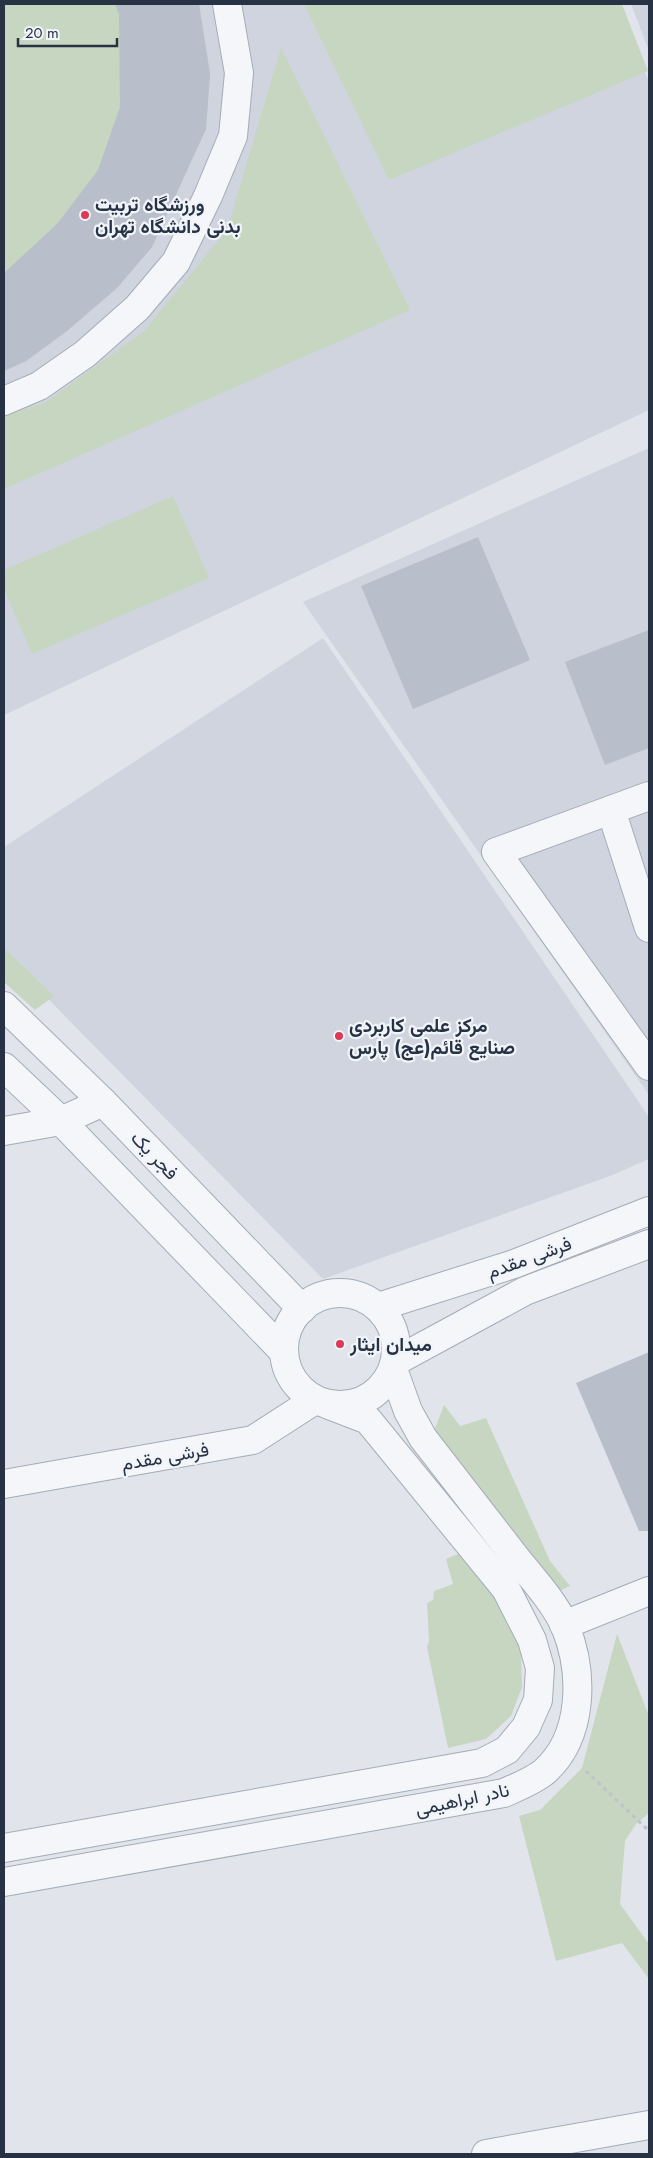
<svg xmlns="http://www.w3.org/2000/svg" width="653" height="2158" viewBox="0 0 653 2158" font-family="Jost,Vazirmatn,sans-serif">
<style>
.built{fill:#cfd4de}
.green{fill:#c7d6c1}
.building{fill:#b8beca}
.lines{fill:none;stroke-linecap:round;stroke-linejoin:round}
.minor-casing{stroke:#a5acb6;stroke-width:30}
.path{stroke:#bfc3ca;stroke-width:3;stroke-dasharray:4 4;stroke-linecap:butt}
.minor{stroke:#f4f6f9;stroke-width:28}
.poi-dot{fill:#dc3a56;stroke:#f1f4f8;stroke-width:2}
.labels{text-anchor:middle;stroke-width:4.5;stroke-linejoin:round;paint-order:stroke}
.poi-label{font-size:19px;font-weight:bold;fill:#273345;stroke:#f1f4f8;text-anchor:start}
.street-label{font-size:19px;fill:#273345;stroke:#f1f4f8}
</style>
<rect width="100%" height="100%" fill="#e1e5eb"/>
<g class="built">
<polygon points="4,4 618,4 649,82 649,410 4,715"/>
<polygon points="631,4 649,4 649,51"/>
<polygon points="649,448 649,1095 303,602"/>
<polygon points="323,638 649,1117 649,1159 610,1176 323,1279 4,954 4,847"/>
</g>
<g class="green">
<polygon points="4,4 199,4 210,74 206,129 152,247 117,288 67,331 26,361 4,371"/>
<polygon points="304,4 622,4 648,71 389,180"/>
<polygon points="281,48 410,310 4,489 4,416 46,402 144,331 227,230"/>
<polygon points="173,496 209,578 32,654 4,589 4,570"/>
<polygon points="4,948 54,996 35,1010 4,982"/>
<polygon points="444,1405 460,1426 486,1418 550,1561 570,1586 559,1591 434,1431"/>
<polygon points="458,1554 480,1569 512,1620 521,1655 522,1687 511,1716 486,1739 448,1748 427,1647 429,1641 427,1603 433,1600 434,1591 453,1584 446,1559"/>
<polygon points="617,1634 649,1716 649,1813 636,1824 625,1841 620,1904 649,1944 649,1979 622,1943 556,1961 519,1816 540,1810 582,1768"/>
</g>
<g class="building">
<polygon points="115,4 199,4 210,74 206,129 152,247 117,288 67,331 26,361 4,371 4,273 58,223 98,170 120,107 119,14"/>
<polygon points="478,537 530,660 413,709 361,586"/>
<polygon points="649,630 649,748 605,765 565,662"/>
<polygon points="649,1352 649,1531 639,1531 576,1383"/>
</g>
<g class="lines">
<defs>
<g id="minor">
<polyline points="4,401 39,386 85,354 137,308 176,262 208,196 233,136 239,73 227,4"/>
<polyline points="649,796 496,852 649,1066"/>
<polyline points="611,810 649,928"/>
<polyline points="4,1006 103,1102 302,1309"/>
<polyline points="4,1067 61,1121 284,1352"/>
<polyline points="4,1131 61,1121 103,1102"/>
<circle cx="340" cy="1349" r="56"/>
<polyline points="378,1307 514,1264 649,1211"/>
<polyline points="396,1361 525,1291 649,1244"/>
<polyline points="4,1484 253,1440 315,1400"/>
<polyline points="564,1625 649,1591"/>
<polyline points="4,1848 482,1763 507,1750 526,1727 538,1700 540,1668 532,1640 506,1589 368,1420 329,1405"/>
<path d="M4,1882L504,1793C517,1787 533,1781 544,1772C584,1737 584,1672 565,1626C554,1602 533,1579 516,1558C485,1518 454,1478 423,1438L408,1411L393,1369"/>
<polyline points="486,2154 649,2125"/>
</g>
</defs>
<use href="#minor" class="minor-casing"/>
<polyline class="path" points="586,1771 649,1831"/>
<use href="#minor" class="minor"/>
</g>
<g class="poi-dot">
<circle cx="85" cy="215" r="5"/>
<circle cx="339" cy="1036" r="5"/>
<circle cx="340" cy="1344" r="5"/>
</g>
<g class="labels">
<g class="poi-label">
<text x="95" y="211">ورزشگاه تربیت<tspan x="95" dy="22">بدنی دانشگاه تهران</tspan></text>
<text x="349" y="1032">مرکز علمی کاربردی<tspan x="349" dy="22">صنایع قائم(عج) پارس</tspan></text>
<text x="350" y="1351">میدان ایثار</text>
</g>
<g class="street-label">
<text transform="translate(155 1155) rotate(46)" y="7">فجر یک</text>
<text transform="translate(529 1257) rotate(-20)" y="7">فرشی مقدم</text>
<text transform="translate(165 1456) rotate(-10)" y="7">فرشی مقدم</text>
<text transform="translate(462 1799) rotate(-12)" y="7">نادر ابراهیمی</text>
</g>
</g>
<rect width="653" height="2158" fill="none" stroke="#273345" stroke-width="10"/>
<path d="M18 38v8h99v-8" fill="none" stroke="#273345" stroke-width="2.5"/>
<text x="25" y="38" font-size="15" fill="#273345" stroke="#f1f4f8" stroke-width="4" paint-order="stroke">20 m</text>
</svg>
